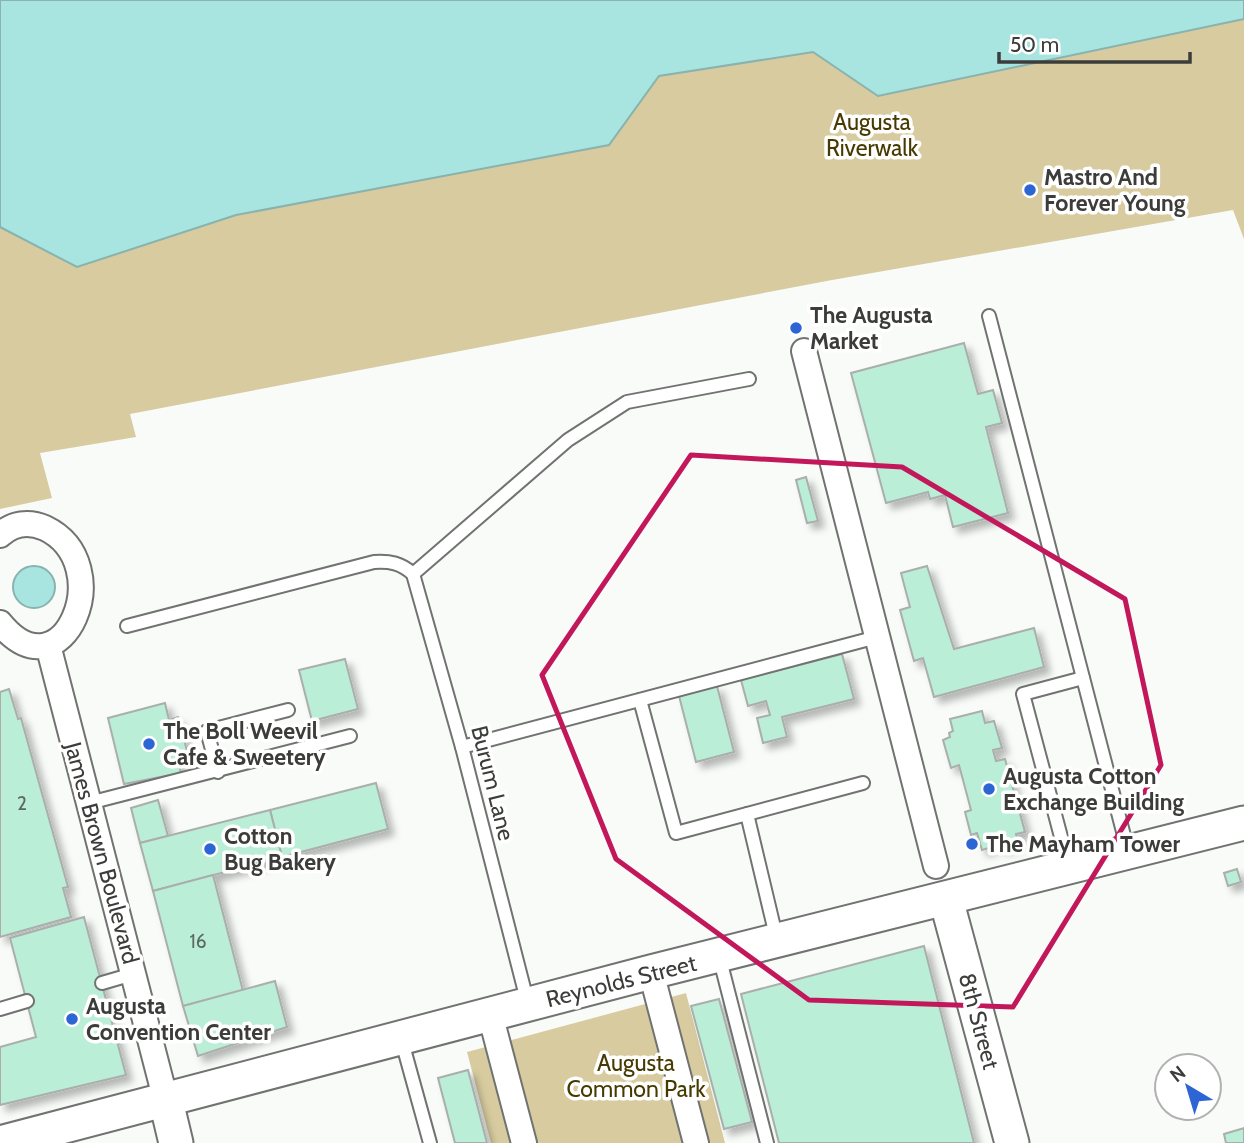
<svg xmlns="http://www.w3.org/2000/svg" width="1244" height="1143" viewBox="0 0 1244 1143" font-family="Cabin,sans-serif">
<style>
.green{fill:#d7cb9f}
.water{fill:#a8e5e0;stroke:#88b3ae;stroke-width:2}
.building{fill:#baeed7;stroke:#aaaeac;stroke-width:2;filter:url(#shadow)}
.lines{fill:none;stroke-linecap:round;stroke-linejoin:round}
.lane-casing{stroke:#707370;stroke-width:16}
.street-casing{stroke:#707370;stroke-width:28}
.secondary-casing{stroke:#707370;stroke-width:37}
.lane{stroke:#fff;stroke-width:12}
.street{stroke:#fff;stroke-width:24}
.secondary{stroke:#fff;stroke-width:33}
.marked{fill:none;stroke:#c2185b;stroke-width:5;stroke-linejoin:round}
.poi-dot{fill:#2d66d4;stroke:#fff;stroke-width:2.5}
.labels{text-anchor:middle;stroke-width:7;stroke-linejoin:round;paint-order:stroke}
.number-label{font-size:19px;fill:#5c6962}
.park-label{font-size:23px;fill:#473a00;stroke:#fff}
.poi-label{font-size:23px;font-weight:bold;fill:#3c3d3b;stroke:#fff;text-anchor:start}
.street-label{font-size:23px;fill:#3c3d3b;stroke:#fff}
</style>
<defs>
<filter id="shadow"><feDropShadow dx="6" dy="6" stdDeviation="3.5" flood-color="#0004"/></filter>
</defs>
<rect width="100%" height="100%" fill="#f8fbf8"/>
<g class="green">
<polygon points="1244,0 1244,239 1233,210 832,280 130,414 136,437 40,453 52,498 0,509 0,227 77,267 236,215 616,51"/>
<polygon points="686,993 725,1143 491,1143 467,1052"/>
</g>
<g class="water">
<polygon points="0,0 1244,0 1244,19 878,96 813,52 659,76 609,145 236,215 77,267 0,227"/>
<circle cx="34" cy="587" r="21"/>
</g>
<g class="building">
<polygon points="964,343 978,394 993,390 1002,423 986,427 1008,513 953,527 945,495 930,499 928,492 886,503 851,373"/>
<polygon points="806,477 818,521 807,523 796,480"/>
<polygon points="927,566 954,649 1034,628 1044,667 934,697 923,658 914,661 900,610 910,607 901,573"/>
<polygon points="842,654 854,699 782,717 787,737 763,743 757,718 770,715 766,701 748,706 741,680"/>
<polygon points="345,659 358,709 312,721 299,670"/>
<polygon points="717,686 734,752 696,762 679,696"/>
<polygon points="9,689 18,719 21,718 68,887 63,888 71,917 0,937 0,692"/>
<polygon points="165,703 169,720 178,717 187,751 176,753 181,773 124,784 108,718"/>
<polygon points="982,711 985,723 994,721 1002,748 993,750 996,761 1005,759 1025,832 1016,834 1018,843 1000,848 997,840 991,842 992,847 982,850 977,833 971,835 965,812 971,810 959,765 951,768 943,740 950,737 949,733 953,731 950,719"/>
<polygon points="376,783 388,829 282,857 270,810"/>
<polygon points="158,800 168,836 140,843 131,808"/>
<polygon points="270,810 282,857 153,891 140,843"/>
<polygon points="1237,869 1241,882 1228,886 1224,873"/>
<polygon points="213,875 243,991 183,1006 153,891"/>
<polygon points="84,917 126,1075 0,1105 0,1047 36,1037 10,938"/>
<polygon points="924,946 974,1143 779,1143 741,994"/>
<polygon points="275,981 287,1027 198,1056 183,1006"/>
<polygon points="719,999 752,1122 724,1129 691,1006"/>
<polygon points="468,1070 487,1143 455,1143 438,1078"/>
<polygon points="1244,1128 1244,1143 1226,1143 1224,1134"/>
</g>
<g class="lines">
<defs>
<g id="lane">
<polyline points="989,316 1128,851"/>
<polyline points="413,574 568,440 627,402 749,379"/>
<path d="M127,626L374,562C390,561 401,563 413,574L462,747L528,1004"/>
<polyline points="640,700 676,833 863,783"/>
<polyline points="462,747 877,637"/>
<polyline points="218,772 207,731 288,710"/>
<polyline points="89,803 350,736"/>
<polyline points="747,814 777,940"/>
<polyline points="1069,867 1023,694 1083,678"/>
<polyline points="719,956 767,1143"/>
<polyline points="102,983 133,974"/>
<polyline points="0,1009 27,1001"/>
<polyline points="401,1038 430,1143"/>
</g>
<g id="street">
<polyline points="804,351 936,866"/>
<path d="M0,535C13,523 29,521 45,528C120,564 63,700 0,623"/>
<polyline points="48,645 166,1101"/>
<polyline points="651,972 696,1143"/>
<polyline points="490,1014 524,1143"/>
</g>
<g id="secondary">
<polyline points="946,899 1012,1143"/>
<polyline points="166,1101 176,1143"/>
<polyline points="0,1143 651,972 1244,823"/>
</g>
</defs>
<use href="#lane" class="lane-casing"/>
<use href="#street" class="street-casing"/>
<use href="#secondary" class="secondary-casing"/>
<use href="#lane" class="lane"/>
<use href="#street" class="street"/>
<use href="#secondary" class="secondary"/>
</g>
<path class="marked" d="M691,455L902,467L1125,599L1161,765L1013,1007L809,1000L616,859L542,675Z"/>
<g class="poi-dot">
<circle cx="1030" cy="190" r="7"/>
<circle cx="796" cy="328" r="7"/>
<circle cx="149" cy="744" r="7"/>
<circle cx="989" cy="789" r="7"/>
<circle cx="972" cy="844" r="7"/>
<circle cx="210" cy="849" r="7"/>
<circle cx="72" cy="1019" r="7"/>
</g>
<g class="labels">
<g class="number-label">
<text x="22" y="810">2</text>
<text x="198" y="948">16</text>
</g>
<g class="park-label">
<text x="872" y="130">Augusta<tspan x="872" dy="26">Riverwalk</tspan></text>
<text x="636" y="1071">Augusta<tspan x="636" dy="26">Common Park</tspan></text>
</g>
<g class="poi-label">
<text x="1044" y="185">Mastro And<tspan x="1044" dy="26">Forever Young</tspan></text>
<text x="810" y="323">The Augusta<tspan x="810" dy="26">Market</tspan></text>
<text x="163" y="739">The Boll Weevil<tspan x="163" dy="26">Cafe &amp; Sweetery</tspan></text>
<text x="1003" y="784">Augusta Cotton<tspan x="1003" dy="26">Exchange Building</tspan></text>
<text x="224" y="844">Cotton<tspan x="224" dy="26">Bug Bakery</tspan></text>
<text x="986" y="852">The Mayham Tower</text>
<text x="86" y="1014">Augusta<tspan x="86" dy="26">Convention Center</tspan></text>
</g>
<g class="street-label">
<text transform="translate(493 783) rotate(76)" y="8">Burum Lane</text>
<text transform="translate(102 853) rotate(75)" y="8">James Brown Boulevard</text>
<text transform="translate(621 981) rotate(-14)" y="8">Reynolds Street</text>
<text transform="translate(979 1021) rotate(75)" y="8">8th Street</text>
</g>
</g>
<g transform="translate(1188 1087) rotate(322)"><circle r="33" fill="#ffffff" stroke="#b1b1b1" stroke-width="2"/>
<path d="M0-5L12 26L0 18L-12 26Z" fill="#2d66d4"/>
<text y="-10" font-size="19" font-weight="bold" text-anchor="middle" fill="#3c3d3b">N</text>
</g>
<path d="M999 52v10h191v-10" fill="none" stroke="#3c3d3b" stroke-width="3.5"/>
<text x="1010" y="52" font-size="21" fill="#3c3d3b" stroke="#ffffff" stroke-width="5" paint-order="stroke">50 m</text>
</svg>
